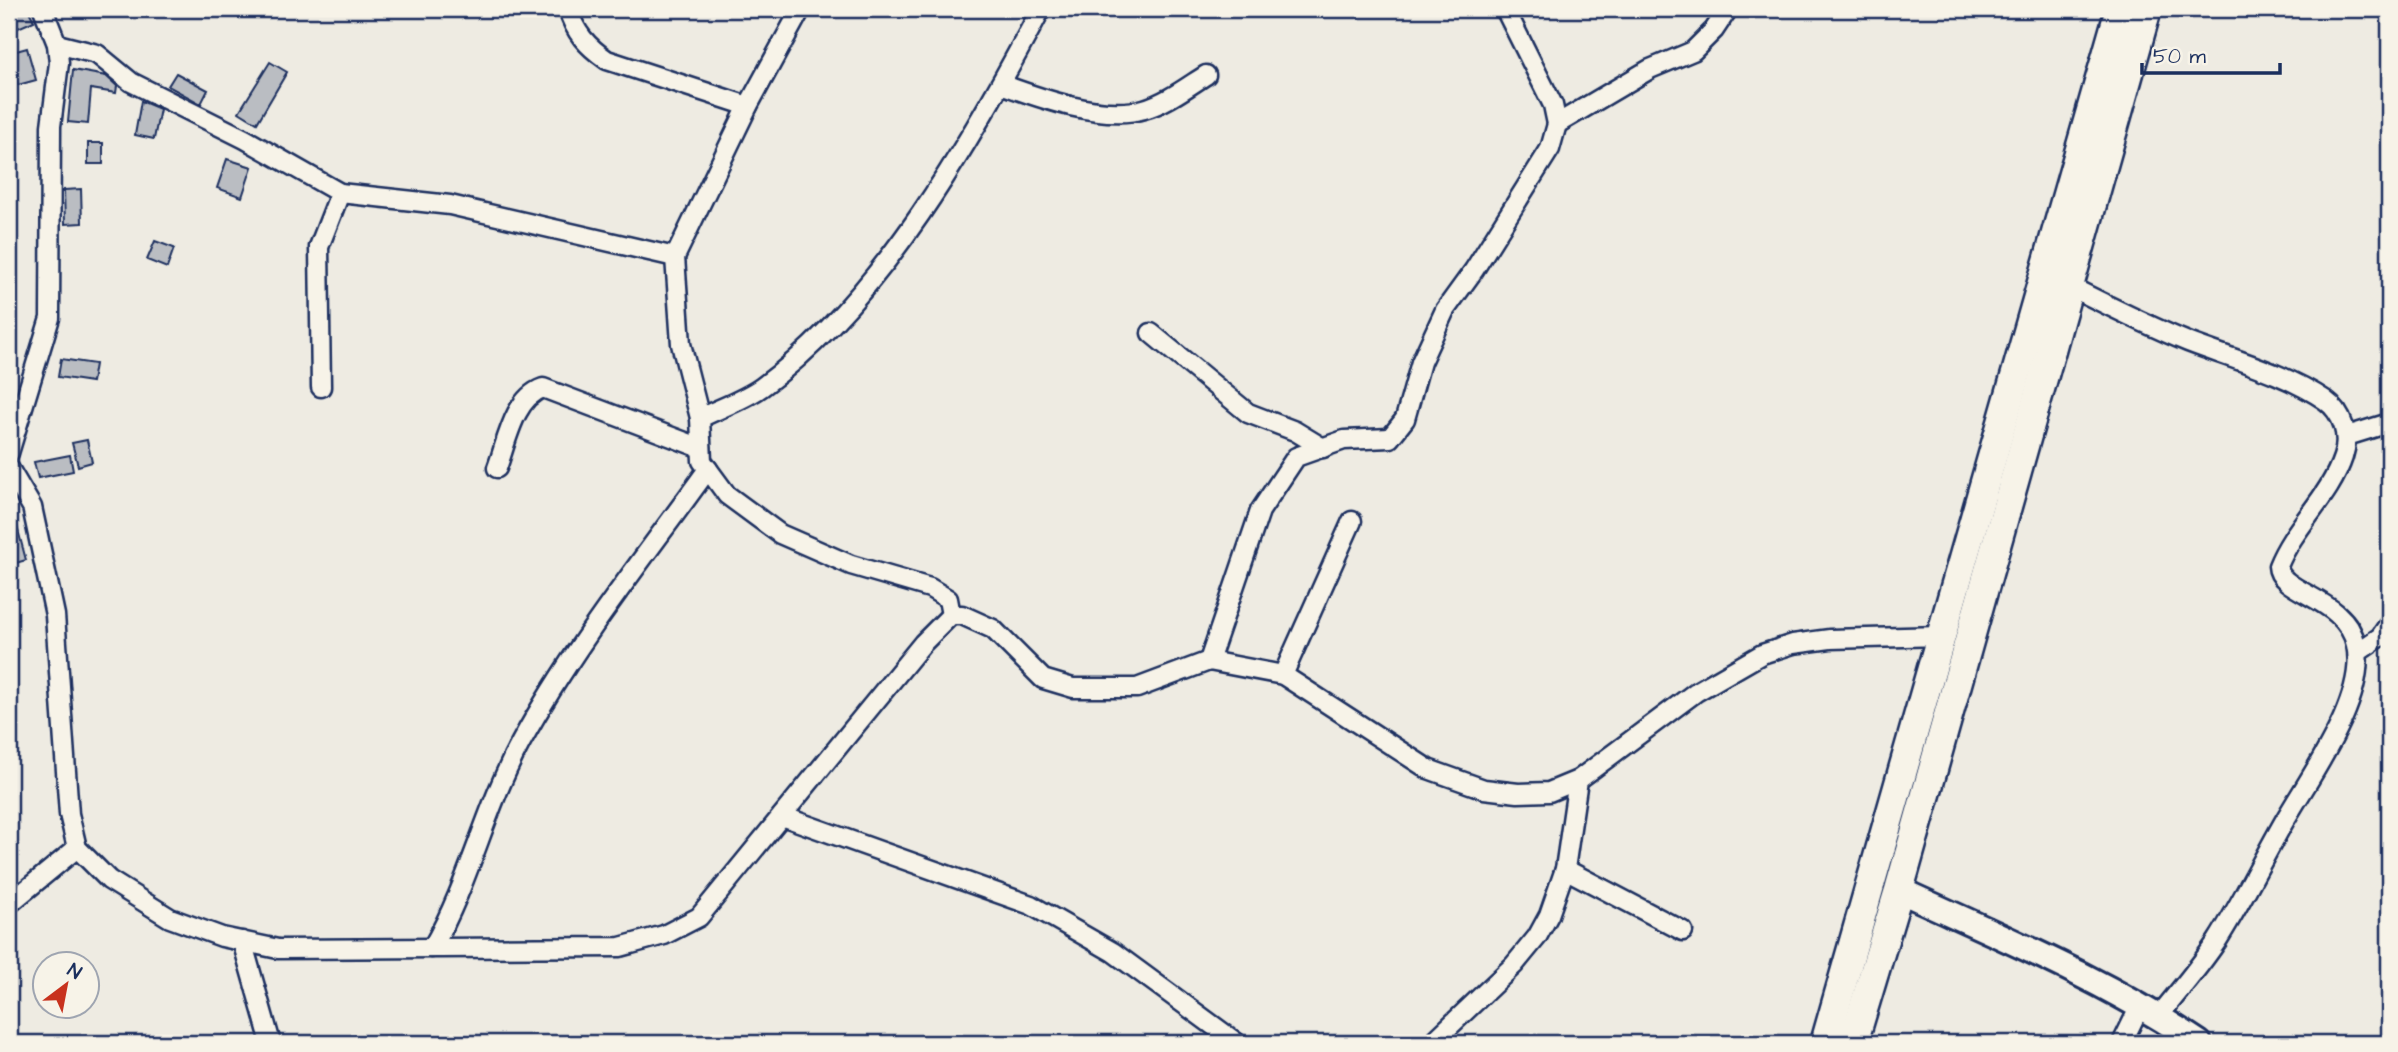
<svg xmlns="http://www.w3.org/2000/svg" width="2398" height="1052" viewBox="0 0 2398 1052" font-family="'Architects Daughter',sans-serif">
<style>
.building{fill:#babdc2;stroke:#1b2f5e;stroke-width:2}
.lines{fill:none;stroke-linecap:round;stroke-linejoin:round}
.street-casing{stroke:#1b2f5e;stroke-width:23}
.secondary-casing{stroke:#1b2f5e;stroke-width:30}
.primary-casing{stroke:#1b2f5e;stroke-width:33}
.street{stroke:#f7f3e8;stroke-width:18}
.secondary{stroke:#f7f3e8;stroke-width:24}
.primary{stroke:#f7f3e8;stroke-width:28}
</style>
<rect width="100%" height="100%" fill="#eeebe2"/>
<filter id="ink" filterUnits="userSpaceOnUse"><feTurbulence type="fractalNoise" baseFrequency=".0143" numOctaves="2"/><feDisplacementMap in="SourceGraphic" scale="14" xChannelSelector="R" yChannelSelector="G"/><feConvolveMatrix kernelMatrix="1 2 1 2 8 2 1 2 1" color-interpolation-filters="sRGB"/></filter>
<g filter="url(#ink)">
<g class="building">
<polygon points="19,9 28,9 34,21 9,32 9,13"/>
<polygon points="27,48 36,80 18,85 9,53"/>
<polygon points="270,62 287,72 257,123 239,112"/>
<polygon points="73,70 106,76 117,86 116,93 91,89 88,124 68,122"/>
<polygon points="176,73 208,90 201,104 168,86"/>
<polygon points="141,101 160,109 154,139 135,135"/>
<rect x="88" y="143" width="15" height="21"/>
<polygon points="227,159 252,167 242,197 217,188"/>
<polygon points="81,189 82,223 65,224 64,190"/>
<polygon points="155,241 174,248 167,268 147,260"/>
<polygon points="61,359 95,364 92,382 58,377"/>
<polygon points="87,440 92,462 78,466 72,443"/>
<polygon points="70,455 73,471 38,478 34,462"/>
<polygon points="9,515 14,515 26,560 9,565"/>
</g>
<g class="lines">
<defs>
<g id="street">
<path d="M568,9C575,33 587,46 607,60L748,106"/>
<polyline points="801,9 748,106 675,257 681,344 700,418 702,461 727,495 780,534 851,565 930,588 948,599 951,615"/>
<polyline points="57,44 97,54 131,82 245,139 340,193 450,205 675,257"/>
<path d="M1001,84C1039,98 1103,121 1144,109C1166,103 1187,87 1206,75"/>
<polyline points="1557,124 1650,69 1693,51 1714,30 1728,9"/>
<path d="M2067,285C2107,305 2146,325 2188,342C2232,359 2285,373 2325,400C2343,413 2350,436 2343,457C2330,497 2294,526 2278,566C2279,594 2346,597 2356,645C2368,698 2310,776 2285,820C2262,860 2242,902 2217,941C2199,968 2178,992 2158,1017"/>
<polyline points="1151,333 1248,413 1295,431 1323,448"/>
<polyline points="321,387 319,247 340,193"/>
<path d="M700,418C720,408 744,400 762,387C881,300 973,138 1041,9"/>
<polyline points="2347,436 2389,423"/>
<polyline points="9,453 50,318 51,126 59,63 57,44 43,9"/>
<polyline points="9,468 32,507 55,615 69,814 77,848 109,880 170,918 222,937 278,949 620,947 664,935 699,917 923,643 951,615 962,615 993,629 1043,679 1073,688 1137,688 1209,661 1283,675 1428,769 1484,789 1518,793 1549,792 1578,780 1696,692 1762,654 1793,644 1830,639 1941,636"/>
<path d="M497,468C507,441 514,398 543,388L701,448"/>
<polyline points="2358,652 2380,637 2389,624"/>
<polyline points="1209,661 1260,511 1296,457 1344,440 1390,438 1405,419 1421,362 1445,310 1474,270 1550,149 1557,124 1553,105 1505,9"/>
<polyline points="1283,675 1352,521"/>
<polyline points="782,816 1031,905 1113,952 1237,1043"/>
<polyline points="1565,869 1683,931"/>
<polyline points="9,904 77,848"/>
<polyline points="242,941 271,1043"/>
<path d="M432,948C470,882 485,808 521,742C574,645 644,558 708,469"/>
<polyline points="1432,1043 1514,965 1537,937 1549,915 1565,869 1578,780"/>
<polyline points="2122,1043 2140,1006"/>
</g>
<path id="secondary" d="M1899,890C2001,937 2106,980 2199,1043"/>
<g id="primary">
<polyline points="1825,1043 2120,9"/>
<polyline points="1853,1043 1899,890 2147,9"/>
</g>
</defs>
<use href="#street" class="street-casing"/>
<use href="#secondary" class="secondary-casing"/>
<use href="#primary" class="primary-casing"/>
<use href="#street" class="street"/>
<use href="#secondary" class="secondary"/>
<use href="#primary" class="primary"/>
</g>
</g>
<rect width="2398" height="1052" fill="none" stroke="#f7f3e8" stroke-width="35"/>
<rect x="18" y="18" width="2363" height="1017" fill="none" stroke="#1b2f5e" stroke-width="2.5" filter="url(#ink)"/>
<g transform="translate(66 985) rotate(32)"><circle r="33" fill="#f7f3e8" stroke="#9fa5b1" stroke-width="2"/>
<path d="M0-5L12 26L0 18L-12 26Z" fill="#c8321e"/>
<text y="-10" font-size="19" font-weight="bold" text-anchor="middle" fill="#1b2f5e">N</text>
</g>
<path d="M2142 63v10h138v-10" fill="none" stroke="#1b2f5e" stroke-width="3.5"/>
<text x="2153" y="63" font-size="21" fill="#1b2f5e" stroke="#f7f3e8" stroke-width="5" paint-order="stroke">50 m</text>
</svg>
